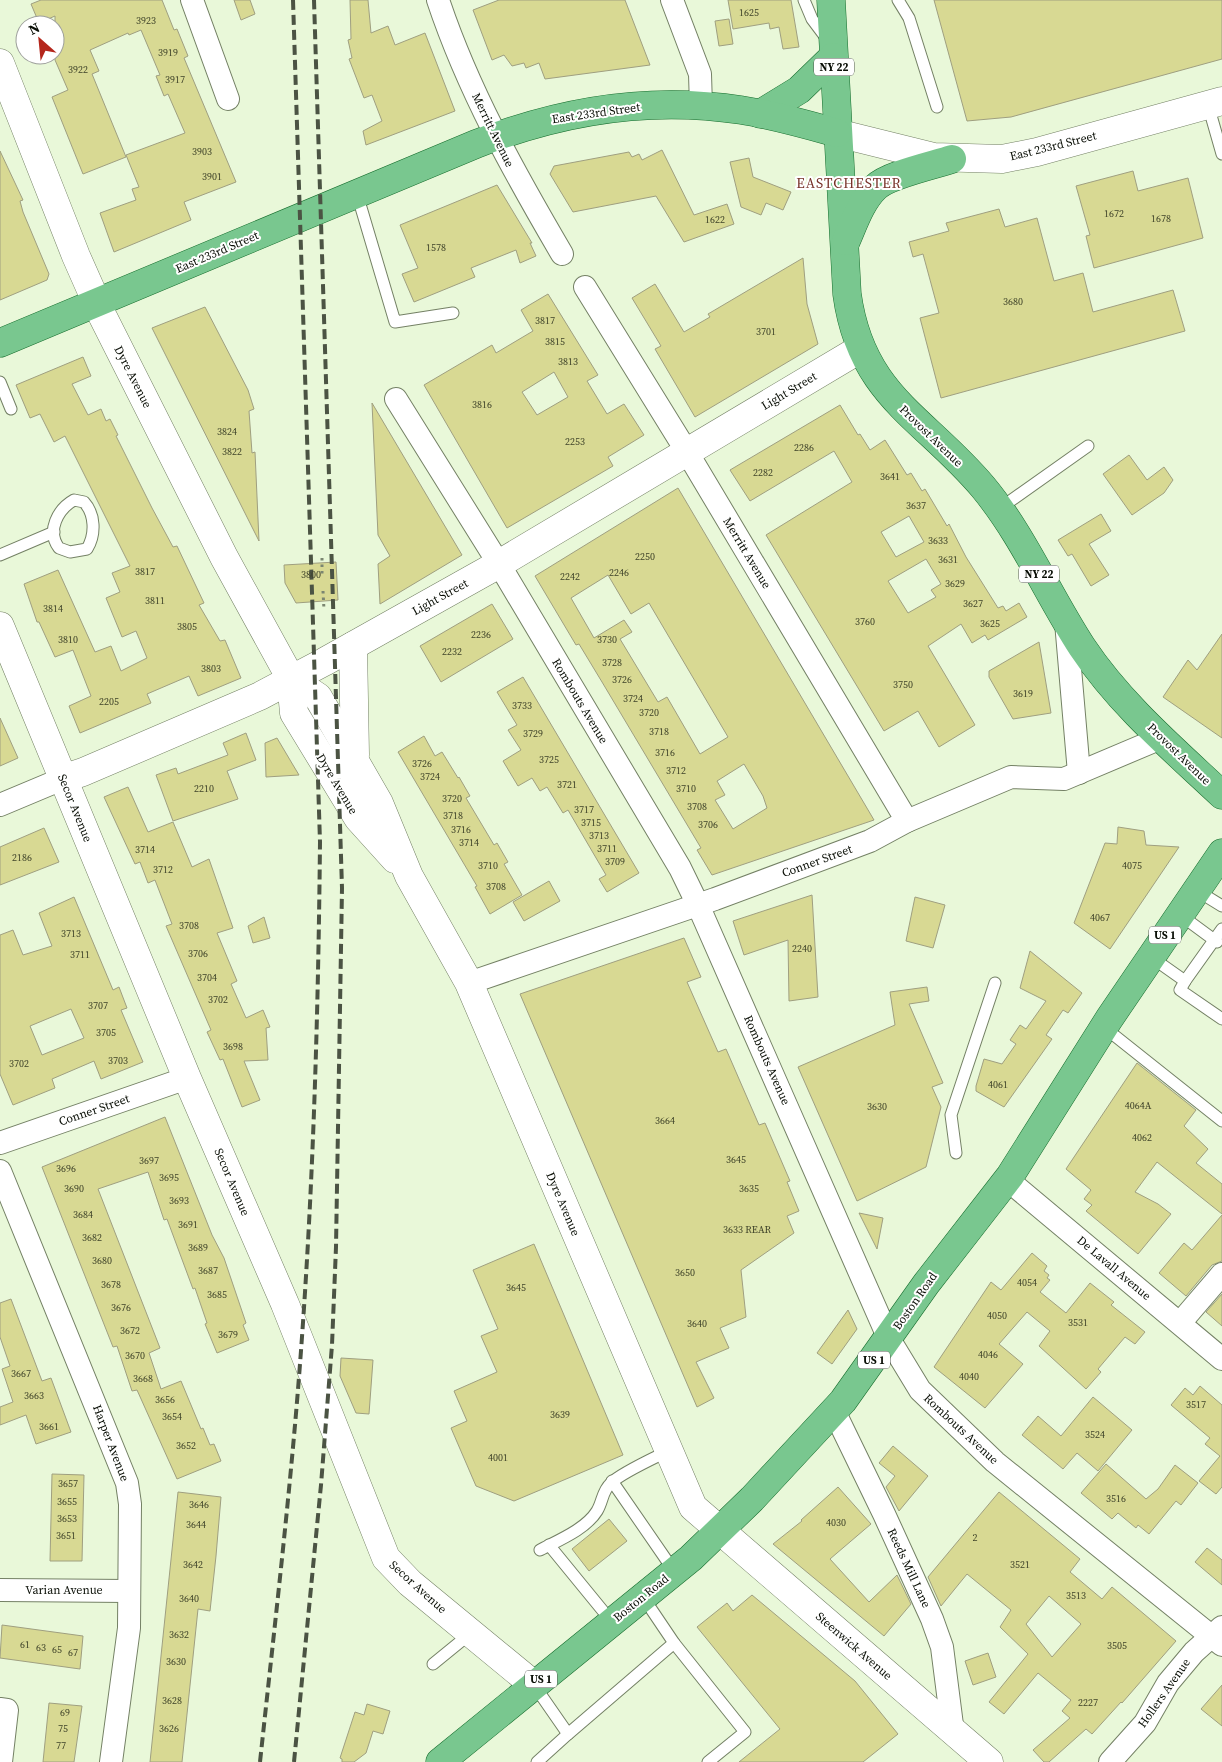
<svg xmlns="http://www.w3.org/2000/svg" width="1222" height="1762" viewBox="0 0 1222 1762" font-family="'Source Serif 4',serif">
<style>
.building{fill:#d8d993;stroke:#9f9f80;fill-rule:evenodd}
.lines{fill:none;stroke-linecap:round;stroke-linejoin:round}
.service-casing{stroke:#748165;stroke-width:13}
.minor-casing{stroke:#748165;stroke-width:24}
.tertiary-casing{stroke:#748165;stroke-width:29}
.primary-casing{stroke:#176e2e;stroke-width:29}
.path{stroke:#7b8671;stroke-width:3;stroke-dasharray:2.5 4;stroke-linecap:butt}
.service{stroke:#fff;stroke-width:11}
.minor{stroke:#fff;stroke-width:22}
.tertiary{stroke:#fff;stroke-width:28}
.primary{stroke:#79c78f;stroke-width:28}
.rail{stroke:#4b5343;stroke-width:4;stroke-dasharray:10 5;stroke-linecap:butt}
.labels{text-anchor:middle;stroke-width:4;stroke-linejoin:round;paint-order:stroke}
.number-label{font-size:10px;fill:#3d4128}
.shield{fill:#fff;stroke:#535650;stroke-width:1}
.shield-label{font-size:11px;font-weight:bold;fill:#090e05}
.street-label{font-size:12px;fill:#090e05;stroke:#fff}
.neighbourhood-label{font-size:14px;letter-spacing:1px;fill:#763027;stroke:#fff}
</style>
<rect width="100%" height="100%" fill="#e9f8d9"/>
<g class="building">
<polygon points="41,0 162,0 174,30 177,29 188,56 184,58 236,182 184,202 191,220 114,252 100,213 136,200 132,189 139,187 126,155 185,133 168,94 164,96 156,76 160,75 141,30 129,35 128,33 90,50 99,71 92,74 126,157 83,174 52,97 68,90 55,60 55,16 39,23 31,4"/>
<polygon points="234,0 250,0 255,14 241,20"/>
<polygon points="350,0 368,0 371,33 388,26 395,45 425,33 455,111 366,145 363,131 382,121 372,95 364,98 349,59 352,58 348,40 351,39"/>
<polygon points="499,0 625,0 650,65 545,79 539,63 526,68 524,63 512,66 504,55 492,60 473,10"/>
<polygon points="728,0 791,0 799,47 783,49 779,27 770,29 769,23 733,29"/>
<polygon points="934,0 1222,0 1222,59 1011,117 967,121"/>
<polygon points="729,19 733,44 719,46 715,21"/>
<polygon points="662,150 694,215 727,204 734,224 684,242 656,196 573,212 550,174 554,166 629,152 632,157 639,154 642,160"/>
<polygon points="0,151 23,200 20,201 23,212 49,274 47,280 0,300"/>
<polygon points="749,158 753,177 791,192 783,210 766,203 761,215 741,207 730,162"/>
<polygon points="1133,171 1138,191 1188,178 1203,238 1094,268 1086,236 1090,235 1076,186"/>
<polygon points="497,185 532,243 530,243 536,256 520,263 516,250 471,268 475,277 414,302 402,274 418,268 400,225"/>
<polygon points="999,209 1005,227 1037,218 1054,281 1083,273 1093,312 1173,290 1185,331 941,398 920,318 939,313 923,254 913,257 909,242 949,231 946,223"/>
<polygon points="803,258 807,304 818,344 695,417 655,349 661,346 632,298 655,284 684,332 710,317 708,314"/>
<path d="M548,294L598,375L587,381L607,414L624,404L644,435L608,457L613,466L507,528L424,385L492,345L496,353L533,331L521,310ZM554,372L568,397L537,415L522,392Z"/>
<polygon points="205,307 248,390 254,409 249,411 252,453 255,452 259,541 152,328"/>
<polygon points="83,357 91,376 72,384 88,415 101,409 106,421 110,419 118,435 116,436 152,508 173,547 177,546 204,603 199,605 220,641 225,640 241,678 198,696 189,676 147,694 151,703 80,733 69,706 91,696 73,650 55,657 39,622 37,622 24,584 58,570 95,652 111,646 121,671 147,658 136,631 122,637 106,598 120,592 112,573 130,566 65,436 54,442 40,414 30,418 16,385"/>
<polygon points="372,403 462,555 380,604 378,564 390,556 378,535"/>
<path d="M840,405L858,435L860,434L870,450L885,440L907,475L911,473L922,491L925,489L947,526L949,524L966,557L998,608L1003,606L1006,611L1019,603L1027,617L988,640L985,635L972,643L961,624L928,646L975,725L939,747L918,711L884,731L766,535L852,482L834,451L750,501L730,470ZM909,516L924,542L896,557L881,532ZM926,559L941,584L931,590L936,597L908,613L888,581Z"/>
<polygon points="1129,455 1147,480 1164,467 1173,480 1164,493 1132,515 1103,474"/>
<path d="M678,488L874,820L712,875L697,850L701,848L602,682L579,644L576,645L535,576ZM608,575L631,614L649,603L728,737L700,754L667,697L658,702L620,639L632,632L624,620L594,638L571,598ZM744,764L763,796L767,808L733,829L715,800L725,795L717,781Z"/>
<polygon points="1101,514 1111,531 1089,544 1109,575 1091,586 1072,554 1068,556 1058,540"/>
<polygon points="336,562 338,600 296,603 285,583 284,565"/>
<polygon points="492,604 513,639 441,682 420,646"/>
<polygon points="1222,634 1222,738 1163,697 1188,660 1197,670"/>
<polygon points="1039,642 1051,713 1013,719 989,677 989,671"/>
<polygon points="523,677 639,873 607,892 599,879 606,875 568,810 563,813 547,787 540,791 532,778 518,786 503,761 521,750 508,730 517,725 497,692"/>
<polygon points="0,718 18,758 0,766"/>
<polygon points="246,733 256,760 227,771 238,799 173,821 156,775 176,768 178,774 228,755 223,743"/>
<polygon points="424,736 435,756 442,752 458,778 459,777 470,796 466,798 494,845 497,843 508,862 504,864 522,895 490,914 475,887 477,886 398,752"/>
<polygon points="277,738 293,765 299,775 266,777 265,743"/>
<polygon points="128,787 148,832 173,822 192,867 209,859 233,928 217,933 237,981 231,984 246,1018 263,1010 270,1027 266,1028 268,1060 244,1061 260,1100 242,1107 223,1059 220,1060 207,1032 211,1030 166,926 172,924 155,880 148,883 140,862 135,864 104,797"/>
<polygon points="1118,827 1144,831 1146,845 1179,847 1110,949 1074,923 1105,843 1117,844"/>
<polygon points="44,828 59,862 0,885 0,847"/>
<polygon points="549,881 560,901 524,921 513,902"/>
<polygon points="812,895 818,997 789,1001 788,940 744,955 733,921"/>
<path d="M74,897L113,990L119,987L127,1008L121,1010L143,1062L101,1079L94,1061L52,1079L55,1088L13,1105L0,1074V935L13,930L23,955L52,946L39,913ZM71,1009L84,1038L42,1055L30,1026Z"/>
<polygon points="915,897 945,905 933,948 906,941"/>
<polygon points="264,917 270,938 253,943 248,926"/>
<polygon points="684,938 701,977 687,982 718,1052 726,1049 759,1125 765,1123 790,1181 787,1182 799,1211 787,1216 794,1233 741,1270 746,1317 720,1328 729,1348 696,1362 714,1398 697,1407 520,994"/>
<polygon points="1030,951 1082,993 1068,1013 1063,1010 1046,1035 1052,1039 1004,1107 976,1091 976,1086 984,1059 1002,1064 1016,1044 1010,1040 1020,1025 1026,1029 1046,1001 1020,988"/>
<polygon points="927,987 929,1001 909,1004 943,1083 932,1087 941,1107 926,1167 857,1201 798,1067 895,1025 890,992"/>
<polygon points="1137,1063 1196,1110 1184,1126 1208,1149 1196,1163 1222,1184 1222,1214 1157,1162 1135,1192 1158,1204 1171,1214 1138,1254 1086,1211 1092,1205 1084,1199 1091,1190 1066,1169"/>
<polygon points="165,1117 212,1235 224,1258 246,1323 243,1325 249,1340 217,1353 205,1324 207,1323 195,1288 193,1289 167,1219 164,1220 148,1172 98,1189 160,1348 149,1353 161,1389 181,1381 201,1429 203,1428 210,1445 214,1444 221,1461 177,1479 137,1390 132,1391 117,1346 113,1347 42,1167"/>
<polygon points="859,1213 883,1218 877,1249"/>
<polygon points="1222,1215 1222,1261 1212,1265 1186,1296 1159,1273 1184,1243 1192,1250"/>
<polygon points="534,1244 623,1455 514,1501 476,1486 451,1428 467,1421 454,1391 497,1372 481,1336 498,1329 473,1270"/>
<polygon points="1032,1253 1047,1266 1044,1271 1049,1275 1047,1278 1050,1280 1040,1292 1066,1313 1090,1283 1114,1302 1111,1305 1145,1332 1135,1344 1125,1337 1098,1369 1101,1372 1086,1389 1039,1346 1050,1331 1027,1312 999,1344 1023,1364 985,1408 934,1367 991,1282 1001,1290"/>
<polygon points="1222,1294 1222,1326 1206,1312"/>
<polygon points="11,1299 42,1381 51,1378 71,1432 36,1444 26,1415 0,1425 0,1407 13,1402 2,1369 10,1366 0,1337 0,1303"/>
<polygon points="848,1310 857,1329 832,1364 817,1353"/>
<polygon points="341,1358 373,1360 369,1414 356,1413 340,1376"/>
<polygon points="1200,1386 1222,1405 1222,1487 1216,1494 1199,1481 1220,1456 1205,1444 1210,1438 1171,1405 1185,1388 1193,1395"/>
<polygon points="1093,1397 1132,1430 1098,1471 1077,1453 1063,1469 1022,1435 1038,1416 1061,1436"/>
<polygon points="893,1446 928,1476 899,1511 886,1487 895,1476 879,1463"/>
<polygon points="1106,1464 1146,1499 1158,1489 1175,1465 1198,1483 1181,1505 1176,1501 1149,1534 1138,1525 1136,1528 1118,1513 1112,1519 1081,1493"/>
<polygon points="52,1474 84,1475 82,1561 50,1561"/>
<polygon points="838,1487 871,1524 830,1559 869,1602 897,1575 911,1604 884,1636 773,1544 802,1521 801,1520"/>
<polygon points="178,1492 221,1497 216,1556 210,1611 198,1609 182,1762 150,1762"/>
<path d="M999,1492L1080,1559L1070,1572L1102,1599L1112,1587L1176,1641L1122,1703L1121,1702L1092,1734L1086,1729L1049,1762H1044L1033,1750L1070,1718L1062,1711L1071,1700L1038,1673L1004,1714L989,1702L1028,1654L1000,1627L1011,1610L967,1574L941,1606L928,1577ZM1049,1596L1081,1624L1052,1657L1026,1624Z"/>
<polygon points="609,1519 627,1541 589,1571 572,1549"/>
<polygon points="1207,1548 1222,1560 1222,1585 1195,1562"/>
<polygon points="752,1595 855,1681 898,1734 863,1762 739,1762 780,1729 697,1627 727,1603 733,1611"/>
<polygon points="2,1625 83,1636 80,1669 0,1658"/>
<polygon points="988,1653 996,1677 973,1685 965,1661"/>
<polygon points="1222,1685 1222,1726 1201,1709"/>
<polygon points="49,1703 82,1706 74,1762 43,1762"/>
<polygon points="367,1704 390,1711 383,1734 373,1731 366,1753 354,1762 342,1762 342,1759 340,1758 355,1712 364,1715"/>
</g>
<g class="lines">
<defs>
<g id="service">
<polyline points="804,0 812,19 827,39"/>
<polyline points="898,0 909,18 937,107"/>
<polyline points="1208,105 1222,154"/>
<polyline points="357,194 395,322 453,313"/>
<polyline points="0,382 11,409"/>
<path d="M74,500L84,502C95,514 96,534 87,549L70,552L59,548C46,531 58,509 74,500Z"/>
<polyline points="999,509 1088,446"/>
<polyline points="0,555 54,532"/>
<polyline points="1196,890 1222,906"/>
<polyline points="1179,914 1217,942"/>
<polyline points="1151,957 1185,981 1180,990 1222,1019"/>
<polyline points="1185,981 1222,929"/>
<polyline points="1105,1028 1222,1121"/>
<polyline points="956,1153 951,1115 995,983"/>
<polyline points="612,1481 674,1571"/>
<polyline points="549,1545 612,1622"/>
<path d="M540,1550C559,1540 586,1529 597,1511C603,1501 602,1491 611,1483C621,1473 654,1458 668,1451"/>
<polyline points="674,1643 745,1732 708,1762"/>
<polyline points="433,1664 471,1633"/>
<polyline points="534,1685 568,1734 674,1643 643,1597"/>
<polyline points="537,1762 568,1734"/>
</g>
<g id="minor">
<polyline points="192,0 228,99"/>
<path d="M438,0C468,90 514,172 562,254"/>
<polyline points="672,0 700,74 701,106"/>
<polyline points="585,287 687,452 907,821"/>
<polyline points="396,399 499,564 680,868 698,905 889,1339 920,1390 995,1462 1222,1645"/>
<polyline points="1066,622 1079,773"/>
<polyline points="0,805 62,779"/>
<polyline points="469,983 715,899 870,841 907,821 1011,777 1064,779 1161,738"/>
<polyline points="0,1143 187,1078"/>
<polyline points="0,1171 127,1483 130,1504 129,1628 111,1762"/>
<polyline points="1010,1176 1015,1186 1222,1359"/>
<polyline points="1180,1323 1222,1274"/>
<polyline points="834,1411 884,1514 932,1619 942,1647 953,1733"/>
<polyline points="0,1590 129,1591"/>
<polyline points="0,1709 7,1710 1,1762"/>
<polyline points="1110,1762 1145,1723 1168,1683 1194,1652 1222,1627"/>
</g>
<g id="tertiary">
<polyline points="0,63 76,256 103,317 224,557 291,679 294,713 358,818 395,859"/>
<polyline points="837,133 934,157 1002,159 1037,152 1222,101"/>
<polyline points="0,626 187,1078 285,1304 386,1558 410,1583 534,1685"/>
<polyline points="353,646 355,755"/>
<polyline points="291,679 318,697 379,803 409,876 469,983 693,1507 989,1762"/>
<polyline points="62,779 83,772 260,696 324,662 499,564 860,349"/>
</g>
<g id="primary">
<path d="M831,0L847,294C861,396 924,417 983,487C1023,535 1048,595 1082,647C1120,704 1173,749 1222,795"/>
<polyline points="760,114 799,90 833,57"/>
<path d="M846,241C854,223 861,201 876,187C888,175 934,165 952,159"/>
<path d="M0,343L476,144C560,111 651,96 741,110C774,115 805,124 837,133"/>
<polyline points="440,1762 691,1558 752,1499 843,1401 926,1284 1010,1176 1109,1019 1222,853"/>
</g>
</defs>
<use href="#service" class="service-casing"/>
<use href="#minor" class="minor-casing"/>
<use href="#tertiary" class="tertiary-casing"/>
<use href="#primary" class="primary-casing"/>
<g class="path">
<polyline points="322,558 322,577"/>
<polyline points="323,591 324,610"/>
</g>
<use href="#service" class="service"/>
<use href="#minor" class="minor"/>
<use href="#tertiary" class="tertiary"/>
<use href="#primary" class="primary"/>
<g class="rail">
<path d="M260,1762C272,1650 285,1538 295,1425C312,1231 318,1037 320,842L293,0"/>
<polyline points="294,1762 321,1485 332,1345 336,1247 342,888 314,0"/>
</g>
</g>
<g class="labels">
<g class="number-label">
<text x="749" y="16">1625</text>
<text x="146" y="24">3923</text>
<text x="168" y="56">3919</text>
<text x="78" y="73">3922</text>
<text x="175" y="83">3917</text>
<text x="202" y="155">3903</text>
<text x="212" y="180">3901</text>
<text x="1114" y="217">1672</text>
<text x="1161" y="222">1678</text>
<text x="715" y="223">1622</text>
<text x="436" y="251">1578</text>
<text x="1013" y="305">3680</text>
<text x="545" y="324">3817</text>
<text x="766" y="335">3701</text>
<text x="555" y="345">3815</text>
<text x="568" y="365">3813</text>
<text x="482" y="408">3816</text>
<text x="227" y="435">3824</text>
<text x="575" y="445">2253</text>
<text x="804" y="451">2286</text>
<text x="232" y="455">3822</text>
<text x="763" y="476">2282</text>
<text x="890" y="480">3641</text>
<text x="916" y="509">3637</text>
<text x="938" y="544">3633</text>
<text x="645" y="560">2250</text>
<text x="948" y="563">3631</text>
<text x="145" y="575">3817</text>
<text x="619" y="576">2246</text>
<text x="311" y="578">3800</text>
<text x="570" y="580">2242</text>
<text x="955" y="587">3629</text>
<text x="155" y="604">3811</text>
<text x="973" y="607">3627</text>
<text x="53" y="612">3814</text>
<text x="865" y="625">3760</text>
<text x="990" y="627">3625</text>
<text x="187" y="630">3805</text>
<text x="481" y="638">2236</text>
<text x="68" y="643">3810</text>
<text x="607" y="643">3730</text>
<text x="452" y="655">2232</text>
<text x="612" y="666">3728</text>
<text x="211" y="672">3803</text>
<text x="622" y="683">3726</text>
<text x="903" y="688">3750</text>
<text x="1023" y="697">3619</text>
<text x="633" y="702">3724</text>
<text x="109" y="705">2205</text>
<text x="522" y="709">3733</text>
<text x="649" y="716">3720</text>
<text x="659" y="735">3718</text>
<text x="533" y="737">3729</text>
<text x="665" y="756">3716</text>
<text x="549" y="763">3725</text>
<text x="422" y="767">3726</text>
<text x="676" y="774">3712</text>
<text x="430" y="780">3724</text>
<text x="567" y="788">3721</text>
<text x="204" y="792">2210</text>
<text x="686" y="792">3710</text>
<text x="452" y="802">3720</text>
<text x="697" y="810">3708</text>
<text x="584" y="813">3717</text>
<text x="453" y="819">3718</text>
<text x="591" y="826">3715</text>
<text x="708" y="828">3706</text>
<text x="461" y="833">3716</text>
<text x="599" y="839">3713</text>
<text x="469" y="846">3714</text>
<text x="607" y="852">3711</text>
<text x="145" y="853">3714</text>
<text x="22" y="861">2186</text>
<text x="615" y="865">3709</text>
<text x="488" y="869">3710</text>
<text x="1132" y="869">4075</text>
<text x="163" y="873">3712</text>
<text x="496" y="890">3708</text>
<text x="1100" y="921">4067</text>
<text x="189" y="929">3708</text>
<text x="71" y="937">3713</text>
<text x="802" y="952">2240</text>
<text x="198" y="957">3706</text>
<text x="80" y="958">3711</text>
<text x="207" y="981">3704</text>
<text x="218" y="1003">3702</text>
<text x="98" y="1009">3707</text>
<text x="106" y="1036">3705</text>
<text x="233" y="1050">3698</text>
<text x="118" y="1064">3703</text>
<text x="19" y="1067">3702</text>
<text x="998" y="1088">4061</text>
<text x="1138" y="1109">4064A</text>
<text x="877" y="1110">3630</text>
<text x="665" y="1124">3664</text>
<text x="1142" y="1141">4062</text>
<text x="736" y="1163">3645</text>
<text x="149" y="1164">3697</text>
<text x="66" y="1172">3696</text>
<text x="169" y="1181">3695</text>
<text x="74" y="1192">3690</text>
<text x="749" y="1192">3635</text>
<text x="179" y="1204">3693</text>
<text x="83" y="1218">3684</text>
<text x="188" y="1228">3691</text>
<text x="747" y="1233">3633 REAR</text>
<text x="92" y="1241">3682</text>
<text x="198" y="1251">3689</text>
<text x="102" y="1264">3680</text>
<text x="208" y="1274">3687</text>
<text x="685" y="1276">3650</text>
<text x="1027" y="1286">4054</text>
<text x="111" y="1288">3678</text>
<text x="516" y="1291">3645</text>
<text x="217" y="1298">3685</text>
<text x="121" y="1311">3676</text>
<text x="997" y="1319">4050</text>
<text x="1078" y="1326">3531</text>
<text x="697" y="1327">3640</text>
<text x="130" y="1334">3672</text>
<text x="228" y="1338">3679</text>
<text x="988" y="1358">4046</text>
<text x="135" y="1359">3670</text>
<text x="21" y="1377">3667</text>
<text x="969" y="1380">4040</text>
<text x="143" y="1382">3668</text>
<text x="34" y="1399">3663</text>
<text x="165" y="1403">3656</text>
<text x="1196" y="1408">3517</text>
<text x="560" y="1418">3639</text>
<text x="172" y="1420">3654</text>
<text x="49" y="1430">3661</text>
<text x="1095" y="1438">3524</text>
<text x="186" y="1449">3652</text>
<text x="498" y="1461">4001</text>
<text x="68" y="1487">3657</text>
<text x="1116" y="1502">3516</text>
<text x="67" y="1505">3655</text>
<text x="199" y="1508">3646</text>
<text x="67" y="1522">3653</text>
<text x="836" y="1526">4030</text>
<text x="196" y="1528">3644</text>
<text x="66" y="1539">3651</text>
<text x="975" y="1541">2</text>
<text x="193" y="1568">3642</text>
<text x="1020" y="1568">3521</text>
<text x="1076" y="1599">3513</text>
<text x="189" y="1602">3640</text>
<text x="179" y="1638">3632</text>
<text x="25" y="1648">61</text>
<text x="1117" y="1649">3505</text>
<text x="41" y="1651">63</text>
<text x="57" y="1653">65</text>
<text x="73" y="1656">67</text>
<text x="176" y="1665">3630</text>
<text x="172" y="1704">3628</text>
<text x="1088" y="1706">2227</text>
<text x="65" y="1716">69</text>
<text x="63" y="1732">75</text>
<text x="169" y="1732">3626</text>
<text x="61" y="1749">77</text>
</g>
<g class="shield">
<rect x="814" y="58.5" width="40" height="17" rx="4"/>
<rect x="1019" y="565.5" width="40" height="17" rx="4"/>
<rect x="1149" y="926.5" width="32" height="17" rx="4"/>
<rect x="858" y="1351.5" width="32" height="17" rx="4"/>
<rect x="525" y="1670.5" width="32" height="17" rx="4"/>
</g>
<g class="shield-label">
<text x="834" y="71">NY 22</text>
<text x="1039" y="578">NY 22</text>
<text x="1165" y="939">US 1</text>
<text x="874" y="1364">US 1</text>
<text x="541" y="1683">US 1</text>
</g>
<g class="street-label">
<text transform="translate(596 113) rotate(-8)" y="4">East 233rd Street</text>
<text transform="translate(493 130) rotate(64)" y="4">Merritt Avenue</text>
<text transform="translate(1053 146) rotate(-14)" y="4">East 233rd Street</text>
<text transform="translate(217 252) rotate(-23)" y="4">East 233rd Street</text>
<text transform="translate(133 377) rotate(63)" y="4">Dyre Avenue</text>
<text transform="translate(789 391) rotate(-31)" y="4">Light Street</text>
<text transform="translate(931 436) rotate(44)" y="4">Provost Avenue</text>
<text transform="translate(747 553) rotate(59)" y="4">Merritt Avenue</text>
<text transform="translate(440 597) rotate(-29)" y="4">Light Street</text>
<text transform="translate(580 701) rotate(59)" y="4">Rombouts Avenue</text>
<text transform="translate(1179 754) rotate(44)" y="4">Provost Avenue</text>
<text transform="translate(337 784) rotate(59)" y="4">Dyre Avenue</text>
<text transform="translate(75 808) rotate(68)" y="4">Secor Avenue</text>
<text transform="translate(817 861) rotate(-20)" y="4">Conner Street</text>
<text transform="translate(767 1060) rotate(66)" y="4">Rombouts Avenue</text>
<text transform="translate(94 1110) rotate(-19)" y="4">Conner Street</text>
<text transform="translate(232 1182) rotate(67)" y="4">Secor Avenue</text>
<text transform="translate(563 1204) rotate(67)" y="4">Dyre Avenue</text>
<text transform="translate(1114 1268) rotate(40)" y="4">De Lavall Avenue</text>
<text transform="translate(915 1301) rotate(-55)" y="4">Boston Road</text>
<text transform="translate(961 1429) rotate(43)" y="4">Rombouts Avenue</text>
<text transform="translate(111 1443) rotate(69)" y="4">Harper Avenue</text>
<text transform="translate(909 1568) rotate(65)" y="4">Reeds Mill Lane</text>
<text transform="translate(418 1587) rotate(42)" y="4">Secor Avenue</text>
<text x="64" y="1594">Varian Avenue</text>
<text transform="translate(641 1598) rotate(-39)" y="4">Boston Road</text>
<text transform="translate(854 1646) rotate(41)" y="4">Steenwick Avenue</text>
<text transform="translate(1164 1693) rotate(-55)" y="4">Hollers Avenue</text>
</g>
<g class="neighbourhood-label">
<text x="849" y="188">EASTCHESTER</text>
</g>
</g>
<g transform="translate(40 40) rotate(333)"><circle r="24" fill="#ffffff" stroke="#9d9f9b"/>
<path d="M0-4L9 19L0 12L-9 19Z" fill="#b4261b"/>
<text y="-8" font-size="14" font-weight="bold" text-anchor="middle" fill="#090e05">N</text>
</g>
</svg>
